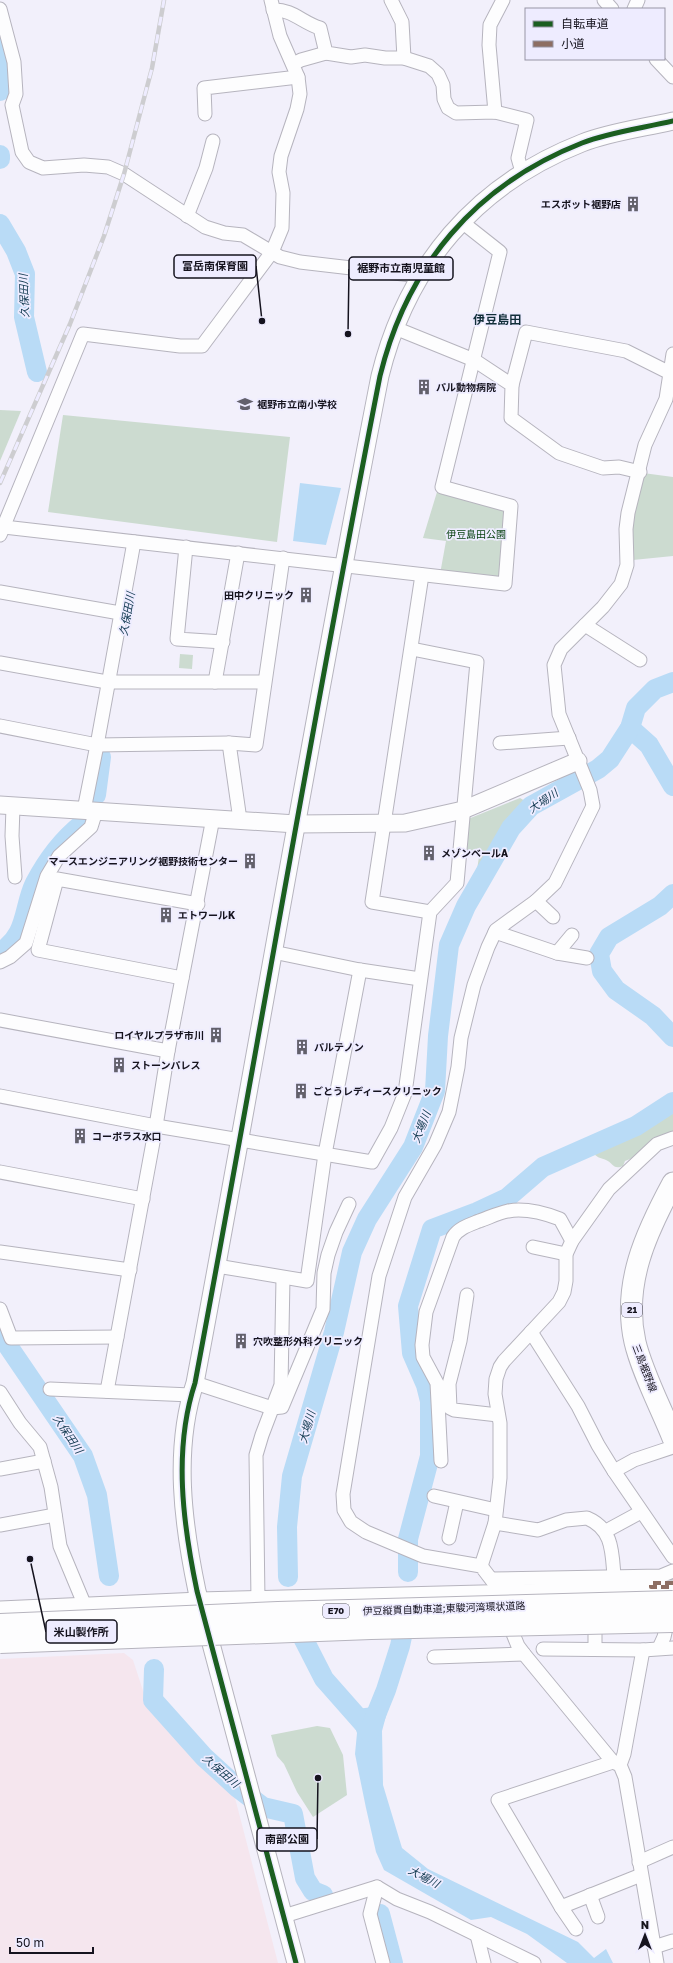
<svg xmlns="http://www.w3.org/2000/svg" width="673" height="1963" viewBox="0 0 673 1963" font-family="'Golos Text','Noto Sans JP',sans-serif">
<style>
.industrial{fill:#f5e6ee}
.green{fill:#ccdbd0}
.water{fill:#b9dbf6}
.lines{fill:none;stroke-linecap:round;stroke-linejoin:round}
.river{stroke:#b9dbf6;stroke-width:20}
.minor-casing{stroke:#b6b4be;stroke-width:15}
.tertiary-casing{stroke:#b6b4be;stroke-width:19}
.primary-casing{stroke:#b6b4be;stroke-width:23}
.minor{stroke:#fdfdfe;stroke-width:13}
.tertiary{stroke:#fdfdfe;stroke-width:17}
.primary{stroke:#fdfdfe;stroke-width:21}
.rail-casing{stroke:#cdcdd0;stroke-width:4.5}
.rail{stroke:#eeecff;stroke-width:3;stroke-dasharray:9;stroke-linecap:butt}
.motorway-bridge-casing{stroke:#b6b4be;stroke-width:24;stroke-linecap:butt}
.motorway-bridge{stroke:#fdfdfe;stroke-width:22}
.quiet{stroke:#8d6e63;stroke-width:4;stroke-dasharray:8 4;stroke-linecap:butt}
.cycleway-casing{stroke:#eeecff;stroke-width:8}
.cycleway{stroke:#1b5e20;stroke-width:5}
.labels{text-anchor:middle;stroke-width:3.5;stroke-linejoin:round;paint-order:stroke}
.shield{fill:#eeecff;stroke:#565462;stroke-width:1}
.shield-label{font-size:9px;font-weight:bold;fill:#15131e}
.poi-label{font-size:10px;font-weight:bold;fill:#15131e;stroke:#eeecff;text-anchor:start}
.park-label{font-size:10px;fill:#003d09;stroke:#eeecff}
.street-label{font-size:10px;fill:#15131e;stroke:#eeecff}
.water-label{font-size:11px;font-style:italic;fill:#123a51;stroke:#eeecff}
.quarter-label{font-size:12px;font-weight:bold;fill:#122f3a;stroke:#eeecff}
.leader{fill:none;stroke:#15131e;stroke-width:1.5}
.callout-dot{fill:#15131e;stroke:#eeecff;stroke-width:1.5}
.callout{fill:#eeecff;stroke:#15131e;stroke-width:1.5}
.callout-label{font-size:11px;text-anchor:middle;font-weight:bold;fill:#15131e}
</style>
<rect width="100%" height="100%" fill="#f2f0fb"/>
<polygon class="industrial" points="124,1653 133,1660 148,1706 152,1714 234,1794 278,1963 0,1963 0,1659"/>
<g class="green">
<polygon points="0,410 21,411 0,461"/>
<polygon points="63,415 290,437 277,542 48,512"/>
<polygon points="643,473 673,477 673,556 633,560 630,533"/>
<polygon points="437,492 508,511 502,575 498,579 440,574 446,541 423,538"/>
<polygon points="180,654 193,655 192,669 179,668"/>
<polygon points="520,798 525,801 475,883 480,850 462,851 468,819"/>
<path d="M673,1109V1132L658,1138L645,1147L635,1157L625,1161L623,1166C613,1170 613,1163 606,1160C601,1158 598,1158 594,1154L599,1147L625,1136L660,1114Z"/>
<polygon points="317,1726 330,1728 343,1755 347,1795 313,1817 297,1792 284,1764 277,1756 271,1735"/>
</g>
<g class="water">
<polygon points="300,483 341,488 326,545 293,541"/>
<polygon points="389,1705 382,1731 383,1785 402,1848 428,1869 578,1942 594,1958 606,1949 613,1963 567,1963 527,1934 491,1917 471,1920 384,1870 376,1852 366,1808 355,1754 357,1733 349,1710"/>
</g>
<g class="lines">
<g class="river">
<path d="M0,43C6,62 10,72 0,91"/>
<polyline points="0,155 0,159"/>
<polyline points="0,224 16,251 25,274 24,317 37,372"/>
<polyline points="630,728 649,745 673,786"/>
<polyline points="96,795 101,757"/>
<polyline points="673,894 660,906 609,937 599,954 602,971 616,990 653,1016 673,1037"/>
<path d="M0,952C28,936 23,907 35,883C47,860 62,840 82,824"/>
<polyline points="0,1329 8,1346 83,1456 97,1495 109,1576"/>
<polyline points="408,1572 408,1539 430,1456 430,1401 426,1385 412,1353 408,1306 432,1229 477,1212 507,1198 543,1167 636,1126 673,1102"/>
<polyline points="288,1577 287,1527 292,1476 334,1332 352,1252 367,1219 413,1147 435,1091 438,1036 449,945 466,906 511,828 531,806 598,769 610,759 630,728 636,708 655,689 673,682"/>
<polyline points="300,1632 324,1679 369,1730"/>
<polyline points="154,1669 153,1700 204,1757 238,1788 263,1807 293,1814 305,1878 313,1891 323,1895"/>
<polyline points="369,1732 386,1690 400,1646 404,1627"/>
<polyline points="380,1914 393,1963"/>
</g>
<defs>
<g id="minor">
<polyline points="391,0 402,22 404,58"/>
<polyline points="604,0 612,9"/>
<polyline points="0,9 14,62 16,94 12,105 22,152 29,162 43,168 84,165 108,167 124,174 205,227 224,233 243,235 280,257 300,262 420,276"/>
<polyline points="634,9 638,0"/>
<path d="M273,10C292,9 303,23 320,28L326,53L351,57L365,55L385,58H404L429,66L438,74L443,85L444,99L448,108L456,113L495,112L527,120L518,158L522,172"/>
<polyline points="656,59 673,77"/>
<polyline points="293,64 301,60 326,53"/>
<polyline points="495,112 489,45 490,25 503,0"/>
<polyline points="205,114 204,88 298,77"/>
<polyline points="187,216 206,168 213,141"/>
<polyline points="395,328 474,360 512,385 511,418 559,453 603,468 619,467 640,472"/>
<polyline points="512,385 526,332 626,351 670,373"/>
<polyline points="4,527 505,584 511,506 442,487 500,252 462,222"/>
<polyline points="0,535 83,334 180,346 202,346 272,252 282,228 283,193 279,172 281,156 297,109 300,94 298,77 280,36 271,0"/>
<polyline points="186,547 177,639 223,642"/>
<polyline points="422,575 372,902 430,912"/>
<polyline points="0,592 120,613"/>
<polyline points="585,625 640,660"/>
<polyline points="0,663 107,682 264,682"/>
<polyline points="215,682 238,553"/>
<polyline points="0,726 97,745 229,743 256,745 283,558"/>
<polyline points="229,743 240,820"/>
<polyline points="500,743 569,738"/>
<polyline points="13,807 12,836 15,877"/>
<polyline points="84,810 97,745 134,542"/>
<polyline points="536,901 553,917"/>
<polyline points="495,932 557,953 587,958"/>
<polyline points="273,952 360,970 420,979"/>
<polyline points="557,953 572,935"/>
<polyline points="0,962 10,957 26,943 47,876 59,856 91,827 96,811"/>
<polyline points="182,978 38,950 57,879 198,904"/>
<polyline points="0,1020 168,1051"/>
<polyline points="0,1096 156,1126 372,1162 391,1128 405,1093 430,912 457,883 477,662 412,649"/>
<polyline points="0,1172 143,1199"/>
<polyline points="533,1247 566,1254"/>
<polyline points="0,1252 130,1270"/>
<polyline points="217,1266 307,1281 325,1154 360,970"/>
<polyline points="467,1295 460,1341 449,1384 450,1408 454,1410 498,1415"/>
<polyline points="0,1309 11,1338 117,1337"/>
<polyline points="531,1332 578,1406 598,1445 614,1471 673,1557"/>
<polyline points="195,1383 272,1408 282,1407 323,1309 324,1273 328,1255 336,1232 349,1204"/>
<polyline points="50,1389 191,1395"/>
<polyline points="107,1391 156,1126 168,1051 213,818"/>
<polyline points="0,1392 20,1423 40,1447 51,1487 60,1546 85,1606"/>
<path d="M441,1461L437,1383L423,1357L422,1345L426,1312L453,1237C459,1228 469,1225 479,1221C488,1218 498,1213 508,1211C525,1208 544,1213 560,1219L572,1241"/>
<polyline points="0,1469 44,1461"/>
<polyline points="614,1471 634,1460 673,1447"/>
<polyline points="434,1496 496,1510"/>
<path d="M495,1523L538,1530L566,1520L587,1518C613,1529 612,1552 614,1576"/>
<polyline points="0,1525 55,1515"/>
<polyline points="606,1531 641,1512"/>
<polyline points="449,1538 457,1502"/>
<polyline points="481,1566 495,1523 500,1478 500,1423 495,1394 496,1379 500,1367 504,1361 559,1302 564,1292 566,1281 566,1254 572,1241 609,1189 657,1144 673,1138"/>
<polyline points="492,1579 661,1576 673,1571"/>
<polyline points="258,1600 256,1455 262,1435 281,1385 283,1278"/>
<polyline points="500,1601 494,1583 481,1566 423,1556 366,1532 351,1522 344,1510 343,1494 379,1276 405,1197 435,1145 449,1112 458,1067 461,1038 474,985 488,947 496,930 536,901 555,883 593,806 590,790 559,714 554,665 561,649 603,607 621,584 627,565 626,529 628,513 645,445 666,399 673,354"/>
<polyline points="595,1616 595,1649"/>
<polyline points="507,1619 518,1646 524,1654 613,1762 620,1765 625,1777 657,1963"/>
<polyline points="659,1648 664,1637 669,1615"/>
<polyline points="543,1649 643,1650 673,1648"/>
<polyline points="434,1657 524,1654"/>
<polyline points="613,1762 498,1800 561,1907 641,1875"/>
<polyline points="620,1765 624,1754 643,1650"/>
<polyline points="639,1862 673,1847"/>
<polyline points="377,1887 370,1914 383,1963"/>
<polyline points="590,1895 598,1917"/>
<polyline points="561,1907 576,1929"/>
<polyline points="284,1916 377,1887 397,1899 430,1912 534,1963"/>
<polyline points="477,1935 484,1963"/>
<polyline points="654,1947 673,1941"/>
</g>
<g id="tertiary">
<polyline points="0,805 296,824 405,823 463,810 578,761"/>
<polyline points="0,1610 200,1601 673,1589"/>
<path d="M296,1963L197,1591C183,1524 173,1450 195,1383C258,1048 314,711 380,376C407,266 475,185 582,143C610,132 643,128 673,121"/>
</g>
<path id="primary" d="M673,1183C646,1233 622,1284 635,1342C642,1372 661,1408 673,1438"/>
</defs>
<use href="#minor" class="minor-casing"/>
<use href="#tertiary" class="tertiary-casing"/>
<use href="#primary" class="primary-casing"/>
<use href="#minor" class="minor"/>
<use href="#tertiary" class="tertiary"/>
<use href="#primary" class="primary"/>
<defs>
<polyline id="rail" points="0,483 70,324 104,236 124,174 152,68 164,0"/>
</defs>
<use href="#rail" class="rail-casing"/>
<use href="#rail" class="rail"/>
<defs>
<g id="motorway-bridge">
<polyline points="0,1625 278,1613 673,1602"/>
<polyline points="0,1642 371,1628 673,1621"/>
</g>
</defs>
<use href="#motorway-bridge" class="motorway-bridge-casing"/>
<use href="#motorway-bridge" class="motorway-bridge"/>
<polyline class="quiet" points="673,1583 651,1583 651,1587 673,1587"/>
<defs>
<path id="cycleway" d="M296,1963L197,1591C183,1524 173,1450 195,1383C258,1048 314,711 380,376C407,266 475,185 582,143C610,132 643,128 673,121"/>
</defs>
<use href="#cycleway" class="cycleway-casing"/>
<use href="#cycleway" class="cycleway"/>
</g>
<defs>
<symbol id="building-bare" viewBox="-9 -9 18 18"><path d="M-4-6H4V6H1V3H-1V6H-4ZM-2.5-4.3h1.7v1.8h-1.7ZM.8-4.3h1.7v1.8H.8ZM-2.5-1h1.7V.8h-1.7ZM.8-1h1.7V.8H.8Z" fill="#62606b" stroke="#eeecff" stroke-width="2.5" paint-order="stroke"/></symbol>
<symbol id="school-bare" viewBox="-9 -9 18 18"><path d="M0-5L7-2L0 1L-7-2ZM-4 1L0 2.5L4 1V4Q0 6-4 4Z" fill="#62606b" stroke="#eeecff" stroke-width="2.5" paint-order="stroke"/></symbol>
</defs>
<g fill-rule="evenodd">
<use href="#building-bare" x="622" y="193" width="22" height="22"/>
<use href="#building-bare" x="413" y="376" width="22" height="22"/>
<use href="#school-bare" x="234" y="393" width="22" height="22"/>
<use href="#building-bare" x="295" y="584" width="22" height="22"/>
<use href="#building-bare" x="418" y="842" width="22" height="22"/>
<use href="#building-bare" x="239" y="850" width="22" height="22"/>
<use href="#building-bare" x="155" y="904" width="22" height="22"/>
<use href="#building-bare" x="205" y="1024" width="22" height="22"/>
<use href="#building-bare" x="291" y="1036" width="22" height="22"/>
<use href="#building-bare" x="108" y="1054" width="22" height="22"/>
<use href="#building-bare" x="290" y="1080" width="22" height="22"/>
<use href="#building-bare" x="69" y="1125" width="22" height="22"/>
<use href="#building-bare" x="230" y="1330" width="22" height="22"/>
</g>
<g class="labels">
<g class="shield">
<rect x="622" y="1303" width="20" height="14" rx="3"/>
<rect x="323" y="1604" width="26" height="14" rx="3"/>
</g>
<g class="shield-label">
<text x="632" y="1313">21</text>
<text x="336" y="1614">E70</text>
</g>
<g class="poi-label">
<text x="621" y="208" text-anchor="end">エスポット裾野店</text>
<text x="436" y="391">パル動物病院</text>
<text x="257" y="408">裾野市立南小学校</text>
<text x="294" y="599" text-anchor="end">田中クリニック</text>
<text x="441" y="857">メゾンベールA</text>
<text x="238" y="865" text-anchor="end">マースエンジニアリング裾野技術センター</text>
<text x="178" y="919">エトワールK</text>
<text x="204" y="1039" text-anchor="end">ロイヤルプラザ市川</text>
<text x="314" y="1051">パルテノン</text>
<text x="131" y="1069">ストーンパレス</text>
<text x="313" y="1095">ごとうレディースクリニック</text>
<text x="92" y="1140">コーポラス水口</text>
<text x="253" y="1345">穴吹整形外科クリニック</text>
</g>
<g class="park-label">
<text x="476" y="538">伊豆島田公園</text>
</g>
<g class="street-label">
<text transform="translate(645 1368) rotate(69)" y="4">三島裾野線</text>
<text transform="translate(444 1608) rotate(-2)" y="4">伊豆縦貫自動車道;東駿河湾環状道路</text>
</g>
<g class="water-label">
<text transform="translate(24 296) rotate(-92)" y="4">久保田川</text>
<text transform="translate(127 614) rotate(-80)" y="4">久保田川</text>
<text transform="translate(543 801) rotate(-34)" y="4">大場川</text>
<text transform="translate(421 1127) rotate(-69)" y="4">大場川</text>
<text transform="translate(307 1427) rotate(-74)" y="4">大場川</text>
<text transform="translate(68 1434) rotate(56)" y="4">久保田川</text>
<text transform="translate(221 1771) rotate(41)" y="4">久保田川</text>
<text transform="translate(424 1877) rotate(28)" y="4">大場川</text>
</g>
<g class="quarter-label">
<text x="497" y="324">伊豆島田</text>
</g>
</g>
<path class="leader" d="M262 321L256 266M348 334L349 269M30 1559L46 1632M318 1778L317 1839"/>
<g class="callout-dot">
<circle cx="262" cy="321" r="4"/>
<circle cx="348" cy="334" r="4"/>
<circle cx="30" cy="1559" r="4"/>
<circle cx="318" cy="1778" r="4"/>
</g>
<g class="callout">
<rect x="174" y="255" width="82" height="23" rx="4"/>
<rect x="349" y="257" width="104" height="23" rx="4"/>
<rect x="46" y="1620" width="71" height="23" rx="4"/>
<rect x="257" y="1828" width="60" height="23" rx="4"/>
</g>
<g class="callout-label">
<text x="215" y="270">富岳南保育園</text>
<text x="401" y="272">裾野市立南児童館</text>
<text x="81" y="1636">米山製作所</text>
<text x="287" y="1843">南部公園</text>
</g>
<rect x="525" y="8" width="140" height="52" fill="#eeecff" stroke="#9795a5"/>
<rect x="533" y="21" width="20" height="6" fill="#1b5e20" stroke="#9795a5"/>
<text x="561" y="28" font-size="12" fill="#15131e">自転車道</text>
<rect x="533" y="41" width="20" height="6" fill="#8d6e63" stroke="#9795a5"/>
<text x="561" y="48" font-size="12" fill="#15131e">小道</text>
<g transform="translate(645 1935)" stroke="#eeecff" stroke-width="3" paint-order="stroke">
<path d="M0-3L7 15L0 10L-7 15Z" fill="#15131e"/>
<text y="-6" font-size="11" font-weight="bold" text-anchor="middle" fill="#15131e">N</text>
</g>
<path d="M10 1947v6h83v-6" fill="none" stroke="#15131e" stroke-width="2"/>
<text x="16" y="1947" font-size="12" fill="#15131e" stroke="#eeecff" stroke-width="3" paint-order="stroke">50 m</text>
</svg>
